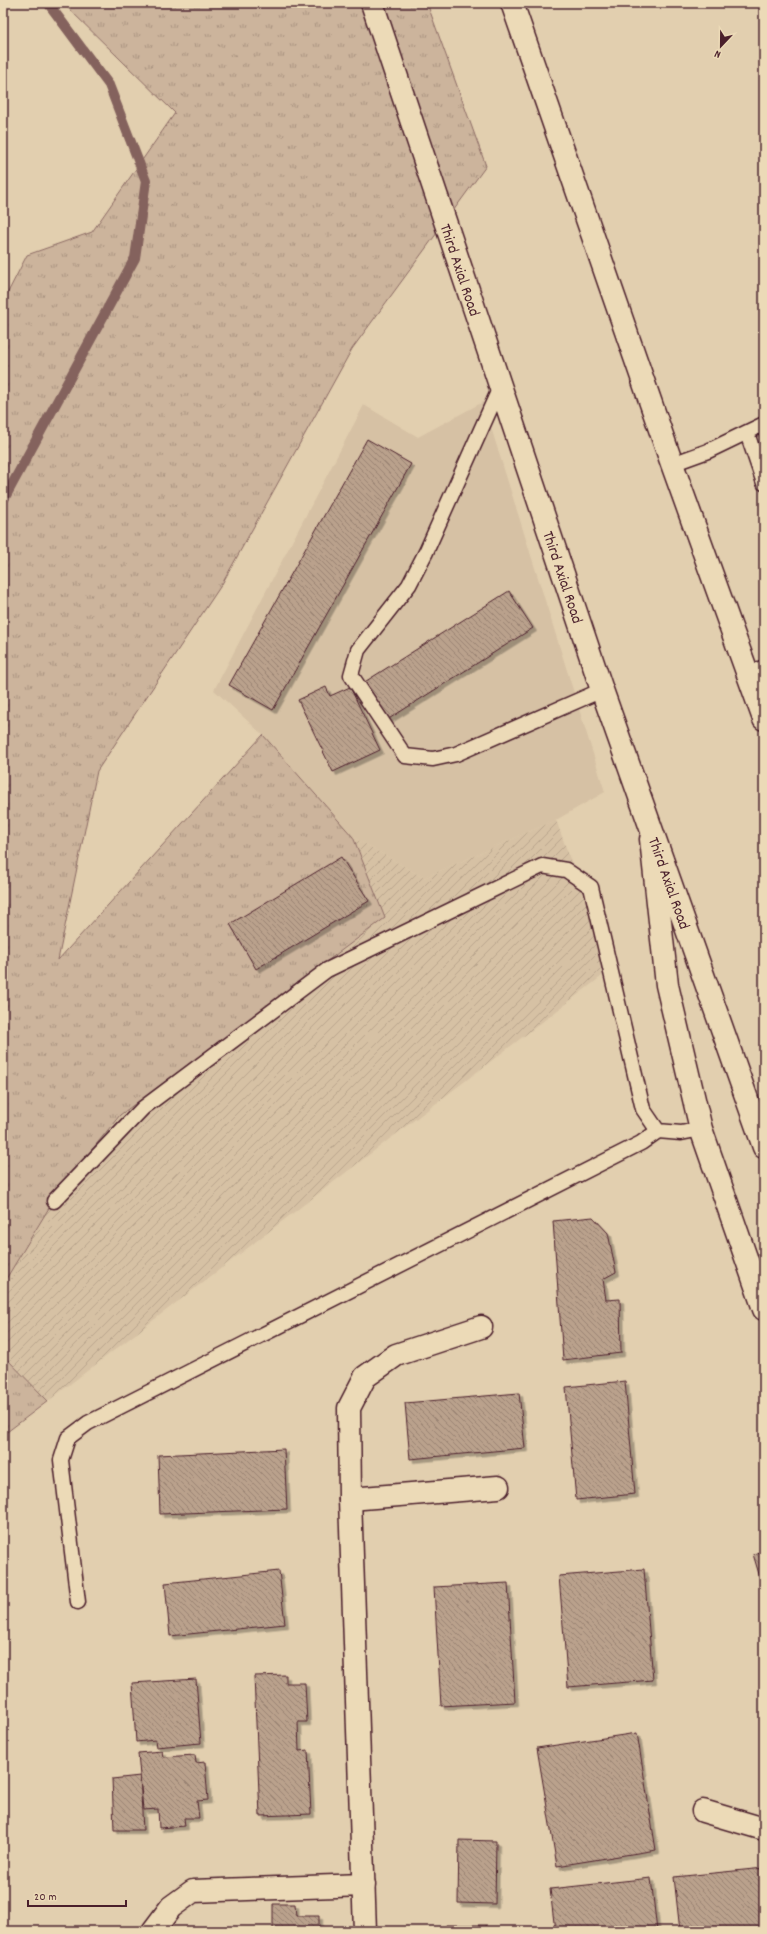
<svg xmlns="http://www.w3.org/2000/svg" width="767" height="1934" viewBox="0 0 767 1934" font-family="Dekko,sans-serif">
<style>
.built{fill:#d6c1a4}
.industrial{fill:url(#industrial-furrows)}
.grass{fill:url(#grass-tufts);stroke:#8b6a64}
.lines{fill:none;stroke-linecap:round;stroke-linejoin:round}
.stream{stroke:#84625d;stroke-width:10}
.building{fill:url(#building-back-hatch);stroke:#4a1f2b;filter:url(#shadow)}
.service-casing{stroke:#4a1f2b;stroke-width:17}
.minor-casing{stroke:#4a1f2b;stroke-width:25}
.tertiary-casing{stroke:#4a1f2b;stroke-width:25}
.motorway-casing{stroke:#4a1f2b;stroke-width:25}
.service{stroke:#ecdab7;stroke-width:14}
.minor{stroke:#ecdab7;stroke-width:22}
.tertiary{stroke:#ecdab7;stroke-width:22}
.motorway{stroke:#ecdab7;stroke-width:22}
.labels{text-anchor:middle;stroke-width:3.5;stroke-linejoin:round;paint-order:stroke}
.street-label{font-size:16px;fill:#4a1f2b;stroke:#ecdab7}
</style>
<defs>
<pattern id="industrial-furrows" width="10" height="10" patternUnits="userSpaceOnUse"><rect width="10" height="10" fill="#d6c1a4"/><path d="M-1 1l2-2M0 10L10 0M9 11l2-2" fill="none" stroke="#b9a58d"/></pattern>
<pattern id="grass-tufts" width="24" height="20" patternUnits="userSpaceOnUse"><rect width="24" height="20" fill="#ccb49c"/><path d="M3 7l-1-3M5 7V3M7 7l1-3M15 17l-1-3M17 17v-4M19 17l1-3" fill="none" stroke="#a8927f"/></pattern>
<pattern id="building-back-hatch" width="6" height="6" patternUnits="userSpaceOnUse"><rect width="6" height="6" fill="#baa18c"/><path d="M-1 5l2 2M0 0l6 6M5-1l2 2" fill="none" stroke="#998373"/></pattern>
<filter id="shadow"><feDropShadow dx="3.5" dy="3.5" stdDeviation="0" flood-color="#0004"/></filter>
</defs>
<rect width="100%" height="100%" fill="#e2cfaf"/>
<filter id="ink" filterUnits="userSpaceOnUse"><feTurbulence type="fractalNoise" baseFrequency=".025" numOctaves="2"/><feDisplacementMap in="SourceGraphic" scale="8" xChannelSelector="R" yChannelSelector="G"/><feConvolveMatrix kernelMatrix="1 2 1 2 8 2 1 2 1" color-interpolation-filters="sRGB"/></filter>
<g filter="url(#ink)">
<polygon class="built" points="483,402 605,792 556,820 424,878 353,837 263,735 214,690 364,405 418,437"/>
<polygon class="industrial" points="556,820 610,970 48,1401 3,1355 3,1284 61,1188 120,1115 385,918 353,837 424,878"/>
<g class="grass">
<polygon points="63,3 427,3 486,166 352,349 222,584 97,771 58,960 263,735 353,837 385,918 120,1115 61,1188 3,1284 3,302 27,255 92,232 175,113"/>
<polygon points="3,1355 48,1401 3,1435"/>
</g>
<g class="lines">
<polyline class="stream" points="3,501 135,258 146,181 109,85 48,3"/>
</g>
<g class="building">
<polygon points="367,439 411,464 273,710 229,685"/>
<polygon points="509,591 533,628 387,720 363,683"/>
<polygon points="326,687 330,696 350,687 380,750 333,772 298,700"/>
<polygon points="341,857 369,901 256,969 230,924"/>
<polygon points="593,1217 608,1233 616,1272 603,1279 606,1300 620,1299 621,1353 563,1360 553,1221"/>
<polygon points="625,1381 635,1494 576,1500 566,1387"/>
<polygon points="519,1393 525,1448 410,1459 405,1403"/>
<polygon points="284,1449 287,1509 160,1514 158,1455"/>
<polygon points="764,1551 764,1591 753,1554"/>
<polygon points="644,1569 653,1680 568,1687 559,1576"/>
<polygon points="279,1571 285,1624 170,1636 165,1583"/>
<polygon points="508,1583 515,1702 441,1706 434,1587"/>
<polygon points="286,1675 286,1683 305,1683 307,1722 298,1722 299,1751 308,1750 311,1814 260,1816 254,1676"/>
<polygon points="196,1679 201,1743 156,1747 155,1740 136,1742 132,1683"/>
<polygon points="637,1733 656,1850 557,1866 537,1748"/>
<polygon points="162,1751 163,1757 195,1755 196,1763 205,1762 208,1800 197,1801 199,1818 184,1818 185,1826 159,1828 158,1809 143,1810 138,1753"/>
<polygon points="140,1776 143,1830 114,1830 112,1779"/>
<polygon points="459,1840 496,1841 495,1904 458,1903"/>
<polygon points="764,1868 764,1931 680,1931 674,1877"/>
<polygon points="651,1878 657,1931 555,1931 550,1889"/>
<polygon points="273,1904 295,1904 296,1916 319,1916 319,1931 273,1931"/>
<polygon points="446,1925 487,1925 487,1931 445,1931"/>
</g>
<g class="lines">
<defs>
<g id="service">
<polyline points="501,385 426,552 409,585 358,650 351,675 405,756 433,759 456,754 602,690"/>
<polyline points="747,433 764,483"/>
<polyline points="672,464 708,451 764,424"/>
<polyline points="749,674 764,667"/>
<polyline points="54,1201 143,1108 327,970 542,866 566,870 591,887 643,1109 658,1131 681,1133 701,1129"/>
<polyline points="78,1602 61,1460 68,1438 88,1423 641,1143 658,1131"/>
</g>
<g id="minor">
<polyline points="350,1499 498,1487"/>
<polyline points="703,1811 764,1829"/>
<polyline points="153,1931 171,1907 193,1891 364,1885"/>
<polyline points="365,1931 350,1499 349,1408 365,1377 396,1355 481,1327"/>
</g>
<polyline id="tertiary" points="651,839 667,985 701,1129 764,1309"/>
<g id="motorway">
<path id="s1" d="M372,3L602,690L764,1147"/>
<polyline points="512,3 672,464 764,719"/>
</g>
</defs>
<use href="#service" class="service-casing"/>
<use href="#minor" class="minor-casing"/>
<use href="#tertiary" class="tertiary-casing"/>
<use href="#motorway" class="motorway-casing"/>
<use href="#service" class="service"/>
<use href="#minor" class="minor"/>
<use href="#tertiary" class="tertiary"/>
<use href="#motorway" class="motorway"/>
</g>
</g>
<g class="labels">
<g class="street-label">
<text dy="6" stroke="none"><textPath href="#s1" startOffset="281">Third Axial Road</textPath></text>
<text dy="6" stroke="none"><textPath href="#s1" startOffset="605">Third Axial Road</textPath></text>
<text dy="6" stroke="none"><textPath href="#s1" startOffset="929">Third Axial Road</textPath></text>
</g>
</g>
<rect width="767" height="1934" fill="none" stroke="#ecdab7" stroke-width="16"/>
<rect x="8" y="8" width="751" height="1918" fill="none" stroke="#4a1f2b" stroke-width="1.5" filter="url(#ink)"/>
<g transform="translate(721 46) rotate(202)" stroke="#ecdab7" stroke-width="3" paint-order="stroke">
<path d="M0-3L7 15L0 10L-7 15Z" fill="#4a1f2b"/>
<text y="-6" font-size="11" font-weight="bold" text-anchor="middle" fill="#4a1f2b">N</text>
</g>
<path d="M28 1900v6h98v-6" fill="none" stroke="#4a1f2b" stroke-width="2"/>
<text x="34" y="1900" font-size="12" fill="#4a1f2b" stroke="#ecdab7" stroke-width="3" paint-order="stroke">20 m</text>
</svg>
